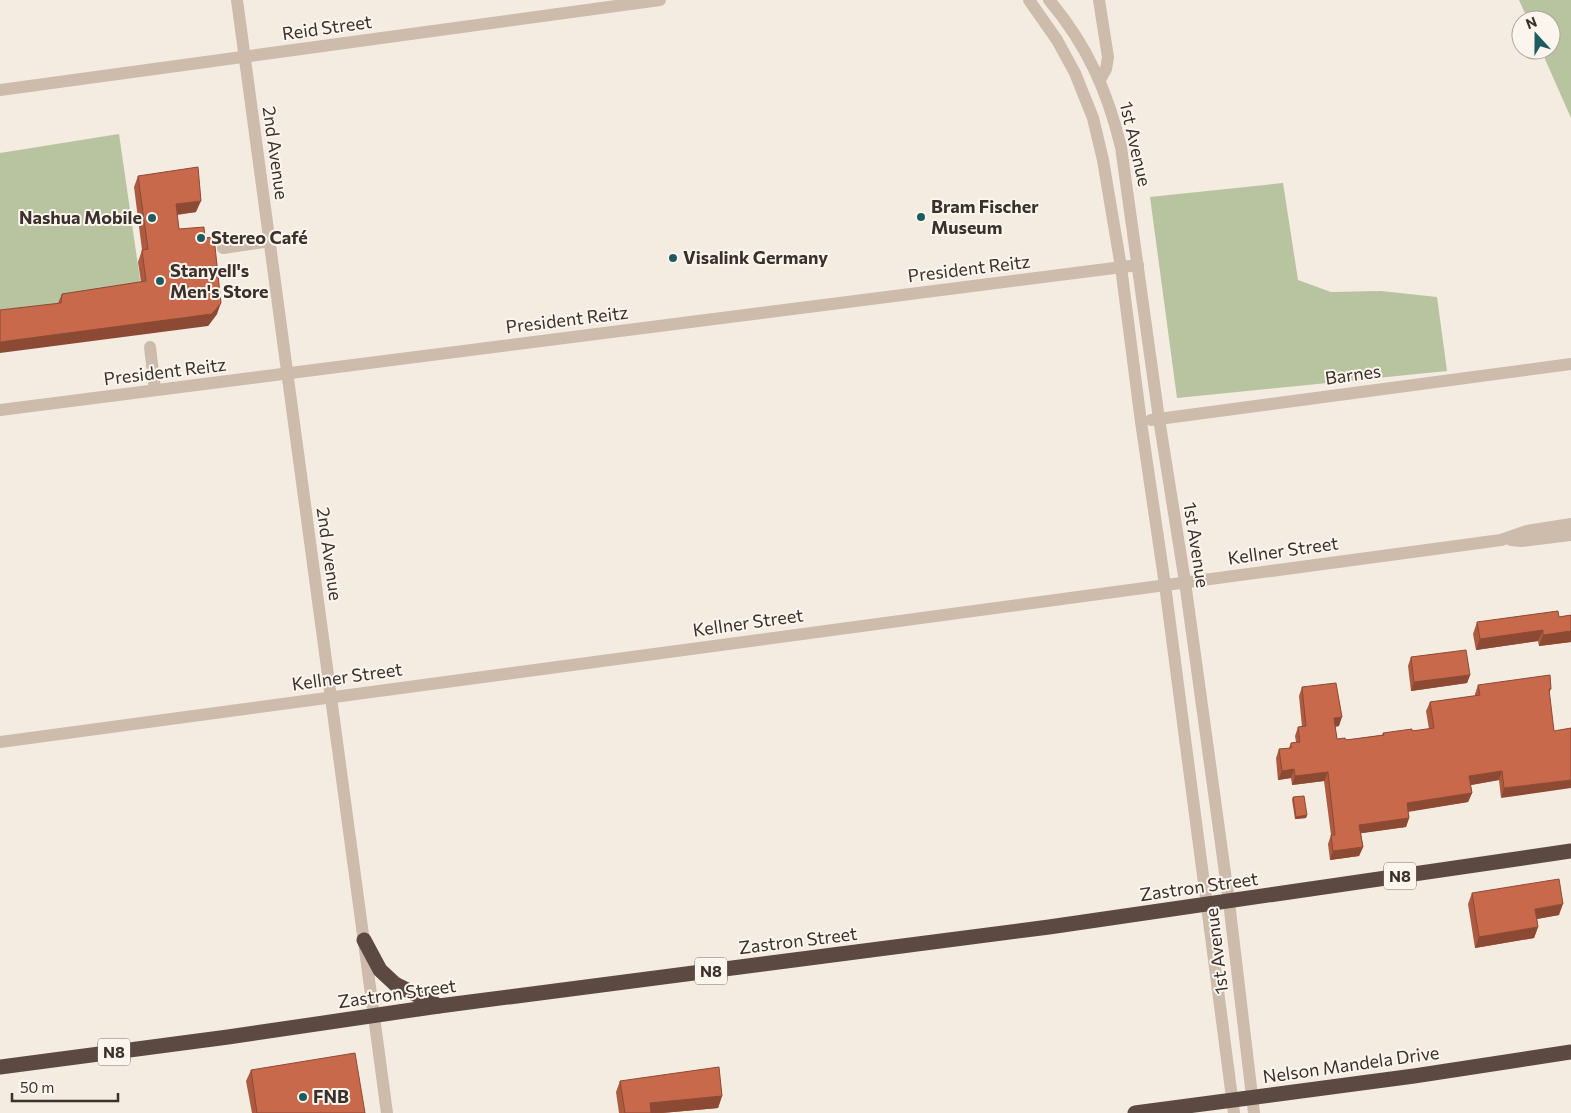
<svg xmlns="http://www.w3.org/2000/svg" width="1571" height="1113" viewBox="0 0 1571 1113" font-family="Commissioner,sans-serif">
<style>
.green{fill:#b8c4a0}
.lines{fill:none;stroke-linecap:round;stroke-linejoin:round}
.minor{stroke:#cdbbac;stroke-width:12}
.highway{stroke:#5c4a42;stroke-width:15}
.wall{fill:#ac5a40}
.shaded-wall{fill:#8c4a34}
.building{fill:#c8694b;stroke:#8c4a34}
.poi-dot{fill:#1f5a5e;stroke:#fbf5ee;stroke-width:2}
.labels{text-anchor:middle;stroke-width:4;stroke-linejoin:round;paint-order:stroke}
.shield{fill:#fbf5ee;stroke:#756b66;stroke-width:1}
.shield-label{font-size:16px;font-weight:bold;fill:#3b302b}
.street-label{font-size:18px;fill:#3b302b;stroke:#fbf5ee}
.poi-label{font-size:18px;font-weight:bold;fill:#3b302b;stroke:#fbf5ee;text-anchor:start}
</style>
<rect width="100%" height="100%" fill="#f4ebe1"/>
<g class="green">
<polygon points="1519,0 1571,0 1571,118 1541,50 1551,50 1551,20 1528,20"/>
<polygon points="119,134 142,293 0,319 0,153"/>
<polygon points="1283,183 1298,280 1331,292 1381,291 1437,297 1447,371 1177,398 1150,197"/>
</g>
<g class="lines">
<g class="minor">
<polyline points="237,0 387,1113"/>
<polyline points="1029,0 1057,40 1075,73 1093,118 1103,160 1121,267 1141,422 1165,585 1234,1113"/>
<path d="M1049,0C1087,45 1107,90 1121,147L1159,419L1185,582L1229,902L1254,1113"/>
<polyline points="1099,0 1108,57 1106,69 1100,80"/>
<polyline points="0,90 660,0"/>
<polyline points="223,248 270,241"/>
<polyline points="150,347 155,390"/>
<polyline points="0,410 1138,265"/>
<polyline points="1151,420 1571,364"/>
<polyline points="1511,540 1521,541 1571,535"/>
<polyline points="0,742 1501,540 1527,531 1571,524"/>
</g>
<g class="highway">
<polyline points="364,940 380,970 395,984 439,1006"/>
<polyline points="0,1067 228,1037 439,1006 1049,927 1571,851"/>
<polyline points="1135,1113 1414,1076 1571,1052"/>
</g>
</g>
<g class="wall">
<polygon points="138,176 196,212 177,215 179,229 205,238 217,314 208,326 58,303 62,294 141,282 138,262 142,250 134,187"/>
<polygon points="1571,615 1571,642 1539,646 1538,641 1476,650 1473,634 1477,622 1559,617"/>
<polygon points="1411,657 1470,675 1467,683 1411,691 1408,666"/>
<polygon points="1478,685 1551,689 1501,798 1499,780 1470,785 1472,793 1468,802 1408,812 1409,818 1406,827 1361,833 1363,847 1359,856 1330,860 1328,844 1331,835 1324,781 1292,785 1291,778 1278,780 1276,758 1279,749 1289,748 1291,743 1296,742 1295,736 1298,727 1302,727 1299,696 1302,687 1339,726 1335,727 1337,739 1346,740 1382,735 1383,733 1412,731 1429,729 1426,711 1430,702 1475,696 1475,694"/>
<polygon points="1293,797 1307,815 1306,818 1295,819 1292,800"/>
<polygon points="1472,893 1559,915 1537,919 1538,927 1534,938 1475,948 1468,904"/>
<polygon points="251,1070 365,1113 252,1113 246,1081"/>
<polygon points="620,1081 722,1096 718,1108 662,1113 619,1113 616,1092"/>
</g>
<g class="shaded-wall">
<polygon points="201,201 196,212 172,215 176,204"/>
<polygon points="221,303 217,314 208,326 0,353 0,342"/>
<polygon points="1543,630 1538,641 1476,650 1480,639"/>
<polygon points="1571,631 1571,642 1539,646 1543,635"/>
<polygon points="1470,675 1467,683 1411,691 1414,682"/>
<polygon points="1342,717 1339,726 1331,727 1334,718"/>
<polygon points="1294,769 1291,778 1278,780 1282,771"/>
<polygon points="1502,771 1499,780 1466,786 1469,776"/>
<polygon points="1328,772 1324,781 1292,785 1295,776"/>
<polygon points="1571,780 1571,788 1501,798 1504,788"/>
<polygon points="1472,793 1468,802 1404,812 1407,803"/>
<polygon points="1307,815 1306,818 1295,819 1296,817"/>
<polygon points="1409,818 1406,827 1356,834 1359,825"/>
<polygon points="1363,847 1359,856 1330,860 1333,851"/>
<polygon points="1563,904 1559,915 1531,920 1535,909"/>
<polygon points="1538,927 1534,938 1475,948 1479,937"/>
<polygon points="722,1096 718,1108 662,1113 646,1113 650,1103"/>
</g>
<g class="building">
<polygon points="198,167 201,201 176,204 179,229 204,227 205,238 214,237 221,303 212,314 0,342 0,310 61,303 62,294 146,281 142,250 148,249 138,176"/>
<polygon points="1558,611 1559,617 1571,615 1571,631 1543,635 1543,630 1480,639 1477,622"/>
<polygon points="1466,650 1470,675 1414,682 1411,657"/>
<polygon points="1550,675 1551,689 1549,689 1554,731 1571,728 1571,780 1504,788 1502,771 1469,776 1472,793 1407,803 1409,818 1359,825 1363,847 1333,851 1331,835 1335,835 1328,772 1295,776 1294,769 1282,771 1279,749 1291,748 1291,743 1300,742 1298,727 1306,726 1302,687 1336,683 1342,717 1334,718 1337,739 1345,738 1346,740 1384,735 1383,733 1412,729 1412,731 1434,728 1430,702 1480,695 1478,685"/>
<polygon points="1304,796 1307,815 1296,817 1293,797"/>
<polygon points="1559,879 1563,904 1535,909 1538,927 1479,937 1472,893"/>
<polygon points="355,1053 365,1113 257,1113 251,1070"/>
<polygon points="719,1067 722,1096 650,1103 651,1113 625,1113 620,1081"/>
</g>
<g class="poi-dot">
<circle cx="921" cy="217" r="5"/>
<circle cx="152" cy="218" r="5"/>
<circle cx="201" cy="238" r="5"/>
<circle cx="673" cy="258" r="5"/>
<circle cx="160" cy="281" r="5"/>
<circle cx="303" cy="1097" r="5"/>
</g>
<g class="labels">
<g class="shield">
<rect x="1384" y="862.5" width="32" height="27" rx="4"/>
<rect x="695" y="957.5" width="32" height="27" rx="4"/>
<rect x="98" y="1038.5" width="32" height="27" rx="4"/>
</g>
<g class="shield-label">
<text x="1400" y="882">N8</text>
<text x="711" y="977">N8</text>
<text x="114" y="1058">N8</text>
</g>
<g class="street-label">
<text transform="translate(327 28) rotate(-8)" y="6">Reid Street</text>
<text transform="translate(1135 144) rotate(77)" y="6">1st Avenue</text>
<text transform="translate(275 153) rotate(82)" y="6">2nd Avenue</text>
<text transform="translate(969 269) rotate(-7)" y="6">President Reitz</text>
<text transform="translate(567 320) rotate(-7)" y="6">President Reitz</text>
<text transform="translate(165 372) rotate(-7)" y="6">President Reitz</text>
<text transform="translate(1353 375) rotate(-8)" y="6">Barnes</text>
<text transform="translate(1196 545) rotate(81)" y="6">1st Avenue</text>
<text transform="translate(1283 551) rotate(-8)" y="6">Kellner Street</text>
<text transform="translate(329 554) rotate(82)" y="6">2nd Avenue</text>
<text transform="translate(748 623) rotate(-8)" y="6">Kellner Street</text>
<text transform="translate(347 677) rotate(-8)" y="6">Kellner Street</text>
<text transform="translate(1199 887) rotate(-8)" y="6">Zastron Street</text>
<text transform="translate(798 941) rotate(-7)" y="6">Zastron Street</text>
<text transform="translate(1217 951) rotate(-97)" y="6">1st Avenue</text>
<text transform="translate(397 994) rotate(-8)" y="6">Zastron Street</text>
<text transform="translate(1351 1065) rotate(-8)" y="6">Nelson Mandela Drive</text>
</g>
<g class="poi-label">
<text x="931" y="213">Bram Fischer<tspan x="931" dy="21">Museum</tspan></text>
<text x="142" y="224" text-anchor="end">Nashua Mobile</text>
<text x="211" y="244">Stereo Café</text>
<text x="683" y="264">Visalink Germany</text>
<text x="170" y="277">Stanyell's<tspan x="170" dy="21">Men's Store</tspan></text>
<text x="313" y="1103">FNB</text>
</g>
</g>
<g transform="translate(1536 35) rotate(339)"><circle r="24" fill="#fbf5ee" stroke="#aea6a0"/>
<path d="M0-4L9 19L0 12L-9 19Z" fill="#1f5a5e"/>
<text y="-8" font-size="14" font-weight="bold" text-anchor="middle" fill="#3b302b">N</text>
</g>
<path d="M12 1093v8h106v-8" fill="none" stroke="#3b302b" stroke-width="2.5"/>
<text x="20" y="1093" font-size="15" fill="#3b302b" stroke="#fbf5ee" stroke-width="4" paint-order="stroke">50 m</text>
</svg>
